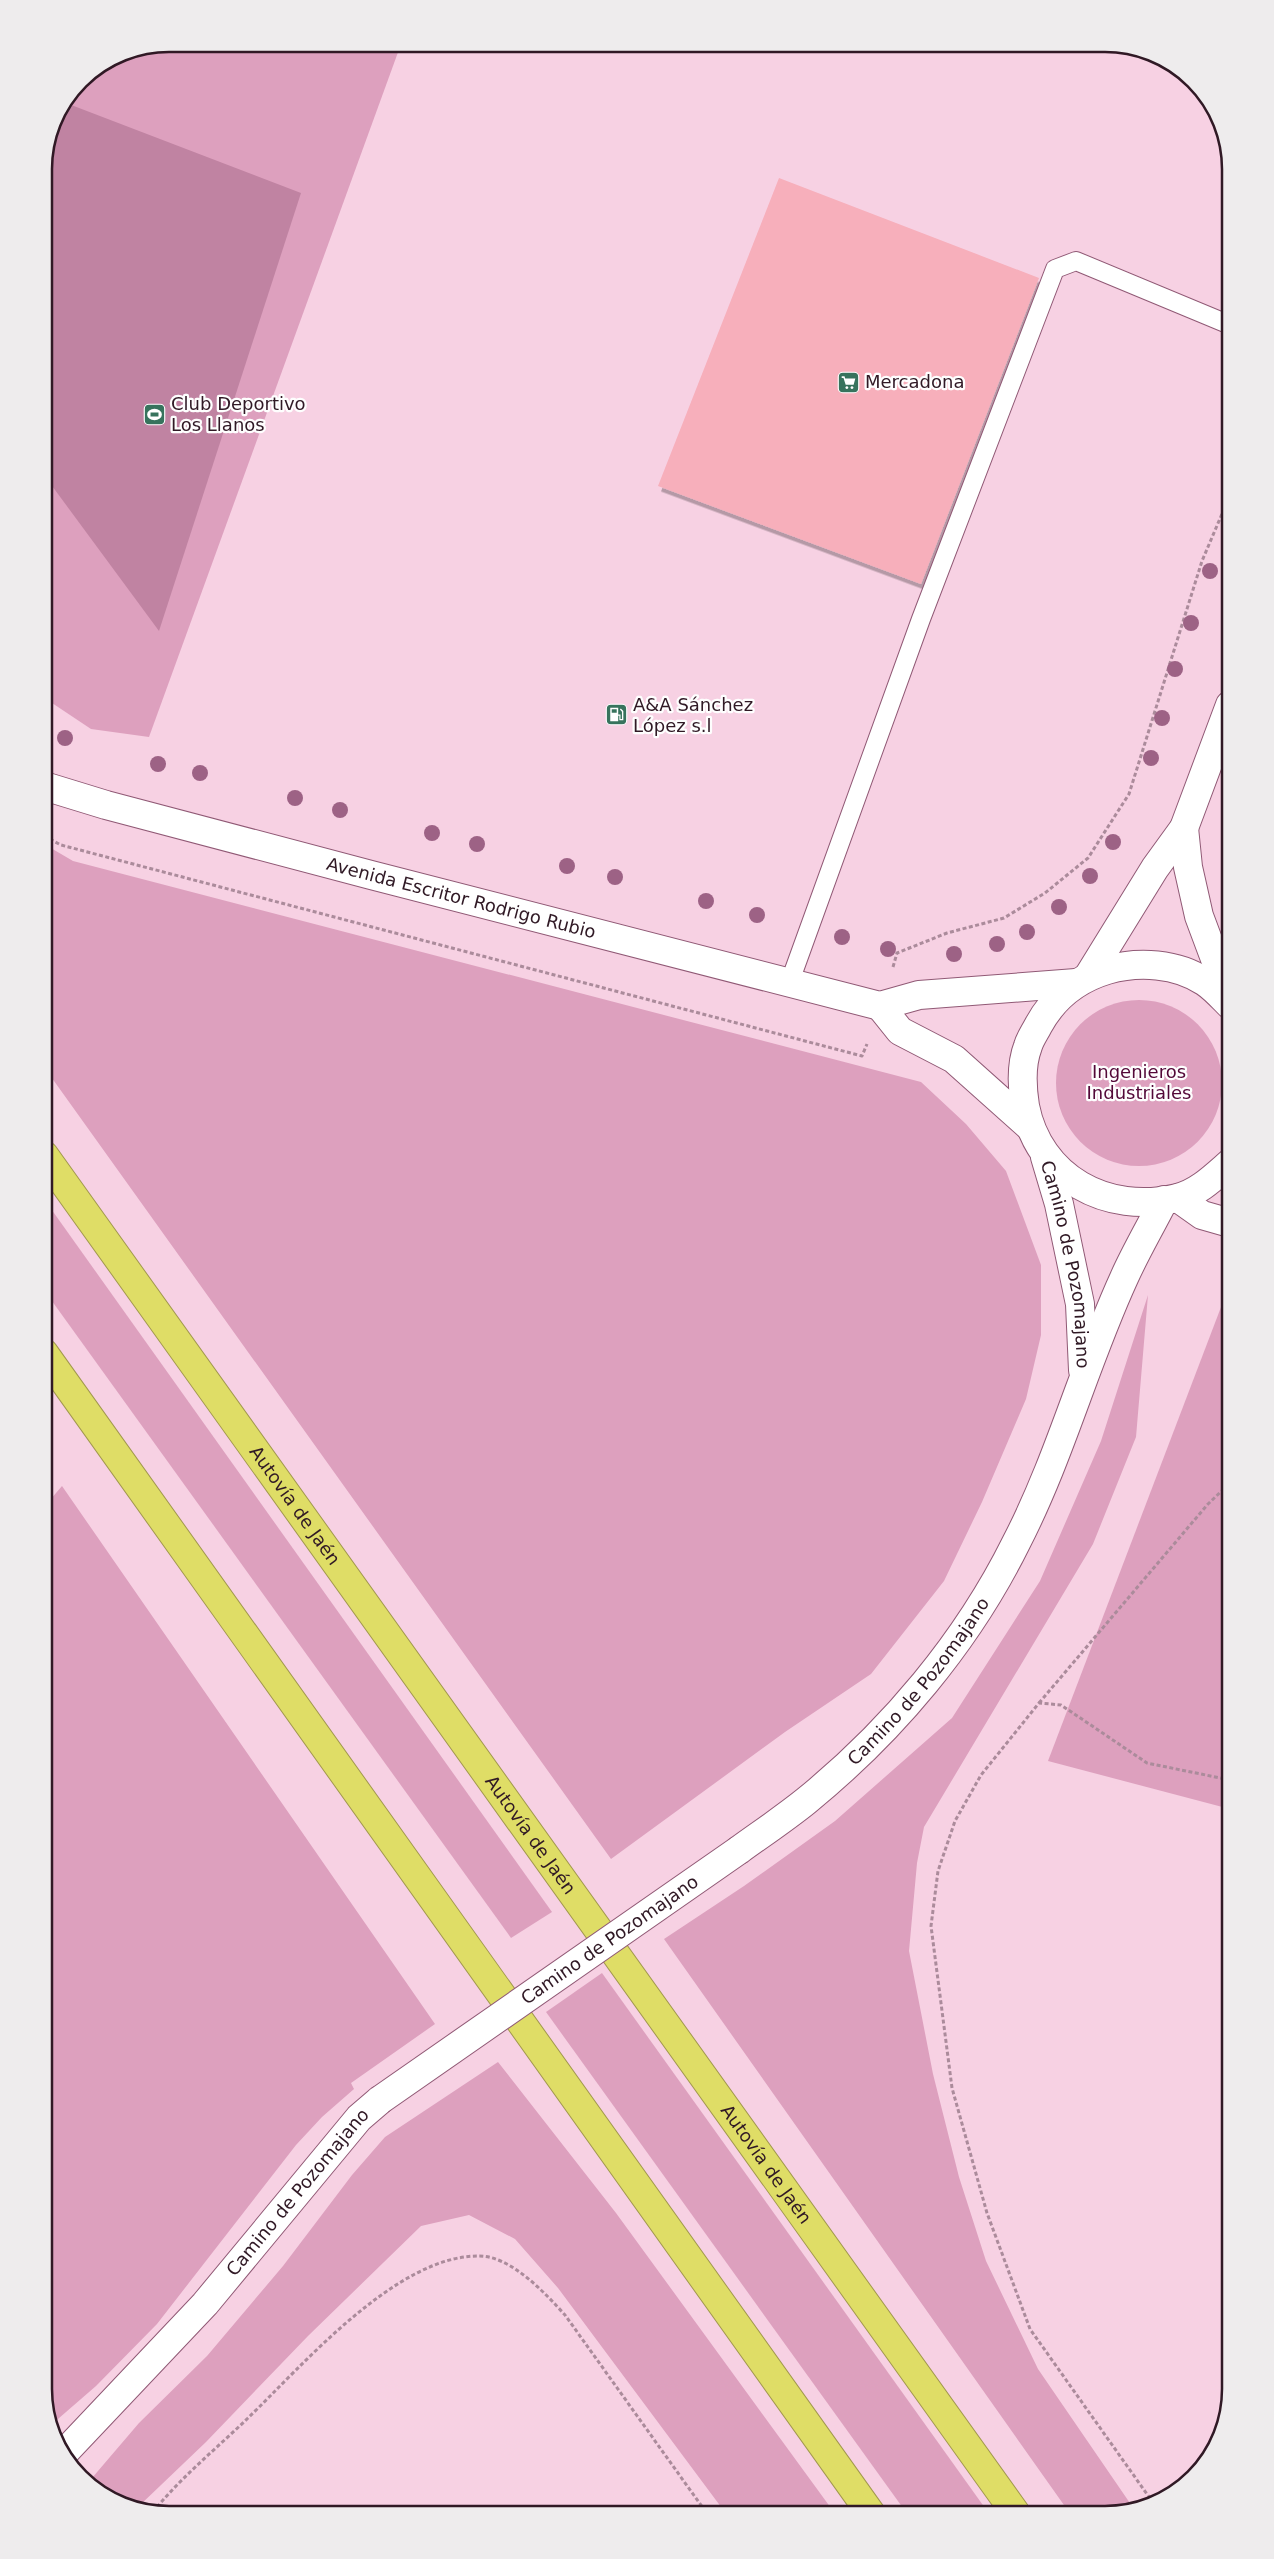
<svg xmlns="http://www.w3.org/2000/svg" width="1274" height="2559" viewBox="0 0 1274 2559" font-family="'DejaVu Sans',sans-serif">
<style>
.green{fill:#dda0be}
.forest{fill:#c083a2}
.building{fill:#f7afbb;filter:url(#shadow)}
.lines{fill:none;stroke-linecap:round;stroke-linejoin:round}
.service-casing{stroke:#905975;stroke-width:20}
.tertiary-casing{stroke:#905975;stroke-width:30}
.secondary-casing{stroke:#905975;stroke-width:30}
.motorway-casing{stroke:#a2984f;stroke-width:30}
.path{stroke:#ab8b9b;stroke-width:3;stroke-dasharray:4 2.5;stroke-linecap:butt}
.service{stroke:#fff;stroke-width:18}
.tertiary{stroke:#fff;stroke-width:28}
.secondary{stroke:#fff;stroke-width:28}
.motorway{stroke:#dfdd66;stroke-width:28}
.secondary-bridge-casing{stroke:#905975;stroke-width:30;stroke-linecap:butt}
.secondary-bridge{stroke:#fff;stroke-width:28}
.tree{fill:#9d6285}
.labels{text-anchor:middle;stroke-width:4.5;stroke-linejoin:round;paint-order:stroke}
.poi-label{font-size:18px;fill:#301925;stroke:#fefefe;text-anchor:start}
.street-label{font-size:18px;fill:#301925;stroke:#fefefe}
.park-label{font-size:18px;fill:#530838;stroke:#fefefe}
.rim{fill:none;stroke:#301925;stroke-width:2.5}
</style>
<defs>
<filter id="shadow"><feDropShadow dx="3" dy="5.5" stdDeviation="0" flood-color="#0004"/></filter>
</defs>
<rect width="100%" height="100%" fill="#f7d1e3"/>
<g class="green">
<polygon points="169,44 401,44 149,737 91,729 52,703 44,695 44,161 53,121 81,80 122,53"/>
<polygon points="44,844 73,861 921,1082 966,1124 1006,1171 1041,1265 1041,1335 1026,1399 982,1502 944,1581 871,1674 785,1732 611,1859 44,1067"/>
<circle cx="1139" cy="1083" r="83"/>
<polygon points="44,1199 552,1912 511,1938 44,1290"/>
<polygon points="1226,1294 1230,1295 1230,1809 1048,1761"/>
<polygon points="1148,1295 1136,1437 1093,1544 924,1827 917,1863 909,1951 933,2074 959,2177 986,2261 1038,2369 1134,2509 1105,2515 1071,2515 664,1939 744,1886 835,1821 952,1718 1040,1581 1101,1441"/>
<polygon points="62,1486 435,2024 351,2083 354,2089 322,2117 296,2145 157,2324 96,2386 51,2425 44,2390 44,1507"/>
<polygon points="602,1973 990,2515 908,2515 546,2012"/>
<polygon points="498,2062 616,2213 836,2515 727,2515 558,2288 515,2239 469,2215 421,2226 308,2336 206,2442 138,2507 99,2494 90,2482 92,2478 139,2423 207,2356 283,2266 352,2175 385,2137"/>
</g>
<polygon class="forest" points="66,103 301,193 159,631 44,475 44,161 53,121"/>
<polygon class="building" points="779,178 1039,278 921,584 658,486"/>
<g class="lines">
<defs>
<polyline id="service" points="789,984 921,619 1055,269 1076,261 1230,325"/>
<g id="tertiary">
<path id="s1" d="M44,786L106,805L371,875L880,1006L919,995L1076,983"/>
<polyline points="1184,828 1188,867 1199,916 1230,999"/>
<polyline points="1089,975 1155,868 1184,828 1230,705"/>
<polyline points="880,1006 900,1031 954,1059 1029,1126"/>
</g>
<g id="secondary">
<path id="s2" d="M1045,1157L1059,1204L1080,1304L1083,1370"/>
<path d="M1230,1163C1214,1177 1198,1193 1177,1198C1107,1215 1039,1178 1025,1106C1022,1087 1021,1064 1028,1046C1030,1039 1035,1032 1038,1026C1053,998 1077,979 1107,970C1138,961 1177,963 1205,982C1214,988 1222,997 1230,1005"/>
<polyline points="1178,1198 1202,1215 1230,1223"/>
<path id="s3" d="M739,1850C761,1834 785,1818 806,1801C892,1731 967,1642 1016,1543C1060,1458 1084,1365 1124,1278C1136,1251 1151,1226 1164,1200"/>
<path id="s4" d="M65,2452L205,2304L359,2118L380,2100"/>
</g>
<g id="motorway">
<path id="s5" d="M44,1155L1017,2515"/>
<polyline points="44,1353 872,2515"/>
</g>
</defs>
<use href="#service" class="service-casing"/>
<use href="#tertiary" class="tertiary-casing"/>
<use href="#secondary" class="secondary-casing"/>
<use href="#motorway" class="motorway-casing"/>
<g class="path">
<polyline points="44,836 61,845 862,1056 867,1044"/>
<polyline points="893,967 897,953 947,933 1004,918 1045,893 1088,858 1129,794 1202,561 1230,495"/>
<polyline points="1039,1703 1208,1504 1230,1483"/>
<polyline points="1154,2504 1030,2329 987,2213 952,2088 931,1926 938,1871 955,1821 981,1775 1039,1703 1061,1705 1147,1763 1230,1780"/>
<path d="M153,2512C180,2478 216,2449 248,2418C303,2365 397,2255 479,2256C511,2256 545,2293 565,2315L708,2515"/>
</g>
<use href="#service" class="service"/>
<use href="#tertiary" class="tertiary"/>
<use href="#secondary" class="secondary"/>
<use href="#motorway" class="motorway"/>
<defs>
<g id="secondary-bridge">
<path id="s6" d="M380,2100L739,1850"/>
</g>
</defs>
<use href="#secondary-bridge" class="secondary-bridge-casing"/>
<use href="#secondary-bridge" class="secondary-bridge"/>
</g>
<g class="tree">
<circle cx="1210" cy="571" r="8"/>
<circle cx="1191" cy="623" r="8"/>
<circle cx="1175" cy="669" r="8"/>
<circle cx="1162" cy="718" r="8"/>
<circle cx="65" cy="738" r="8"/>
<circle cx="1151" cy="758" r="8"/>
<circle cx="158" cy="764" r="8"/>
<circle cx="200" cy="773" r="8"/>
<circle cx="295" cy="798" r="8"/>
<circle cx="340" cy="810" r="8"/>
<circle cx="432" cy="833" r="8"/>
<circle cx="1113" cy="842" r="8"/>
<circle cx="477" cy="844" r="8"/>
<circle cx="567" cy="866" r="8"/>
<circle cx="1090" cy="876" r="8"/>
<circle cx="615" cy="877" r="8"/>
<circle cx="706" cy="901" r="8"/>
<circle cx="1059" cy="907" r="8"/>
<circle cx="757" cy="915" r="8"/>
<circle cx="1027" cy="932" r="8"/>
<circle cx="842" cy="937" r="8"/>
<circle cx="997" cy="944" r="8"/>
<circle cx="888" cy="949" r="8"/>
<circle cx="954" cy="954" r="8"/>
</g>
<defs>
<symbol id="supermarket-square" viewBox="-11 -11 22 22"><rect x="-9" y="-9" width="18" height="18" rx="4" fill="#37735d" stroke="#fefefe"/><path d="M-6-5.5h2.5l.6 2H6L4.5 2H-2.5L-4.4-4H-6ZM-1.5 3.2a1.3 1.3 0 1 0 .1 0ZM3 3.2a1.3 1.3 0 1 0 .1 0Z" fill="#fff"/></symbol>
<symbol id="stadium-square" viewBox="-11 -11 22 22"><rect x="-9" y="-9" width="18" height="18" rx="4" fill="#37735d" stroke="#fefefe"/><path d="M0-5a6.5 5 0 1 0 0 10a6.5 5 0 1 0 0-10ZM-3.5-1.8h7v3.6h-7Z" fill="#fff"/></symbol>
<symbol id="fuel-square" viewBox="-11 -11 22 22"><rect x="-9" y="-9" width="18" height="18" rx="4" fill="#37735d" stroke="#fefefe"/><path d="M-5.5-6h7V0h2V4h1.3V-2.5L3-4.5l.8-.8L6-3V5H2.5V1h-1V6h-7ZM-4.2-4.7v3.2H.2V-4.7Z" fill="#fff"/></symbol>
</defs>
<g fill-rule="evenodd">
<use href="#supermarket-square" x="836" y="370" width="25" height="25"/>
<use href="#stadium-square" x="142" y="402" width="25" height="25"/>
<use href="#fuel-square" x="604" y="702" width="25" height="25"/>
</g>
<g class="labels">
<g class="poi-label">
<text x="865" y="388">Mercadona</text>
<text x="171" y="410">Club Deportivo<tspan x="171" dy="21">Los Llanos</tspan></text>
<text x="633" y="711">A&amp;A Sánchez<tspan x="633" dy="21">López s.l</tspan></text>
</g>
<g class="street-label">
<text dy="6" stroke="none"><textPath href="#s1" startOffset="432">Avenida Escritor Rodrigo Rubio</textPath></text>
<text dy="6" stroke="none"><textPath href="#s2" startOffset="110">Camino de Pozomajano</textPath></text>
<text dy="6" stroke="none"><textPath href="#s5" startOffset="431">Autovía de Jaén</textPath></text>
<text dy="6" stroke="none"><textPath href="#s3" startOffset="248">Camino de Pozomajano</textPath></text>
<text dy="6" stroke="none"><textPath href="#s5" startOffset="836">Autovía de Jaén</textPath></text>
<text dy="6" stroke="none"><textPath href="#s6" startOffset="280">Camino de Pozomajano</textPath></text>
<text dy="6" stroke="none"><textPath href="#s5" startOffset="1241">Autovía de Jaén</textPath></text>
<text dy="6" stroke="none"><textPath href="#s4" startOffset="349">Camino de Pozomajano</textPath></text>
</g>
<g class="park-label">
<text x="1139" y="1078">Ingenieros<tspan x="1139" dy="21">Industriales</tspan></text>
</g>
</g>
<path d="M0 0H1274V2559H0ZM169 52H1105A117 117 0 0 1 1222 169V2389A117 117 0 0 1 1105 2506H169A117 117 0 0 1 52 2389V169A117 117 0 0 1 169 52Z" fill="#eeeced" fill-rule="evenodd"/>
<path class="rim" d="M169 52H1105A117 117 0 0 1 1222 169V2389A117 117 0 0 1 1105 2506H169A117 117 0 0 1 52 2389V169A117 117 0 0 1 169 52Z"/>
</svg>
